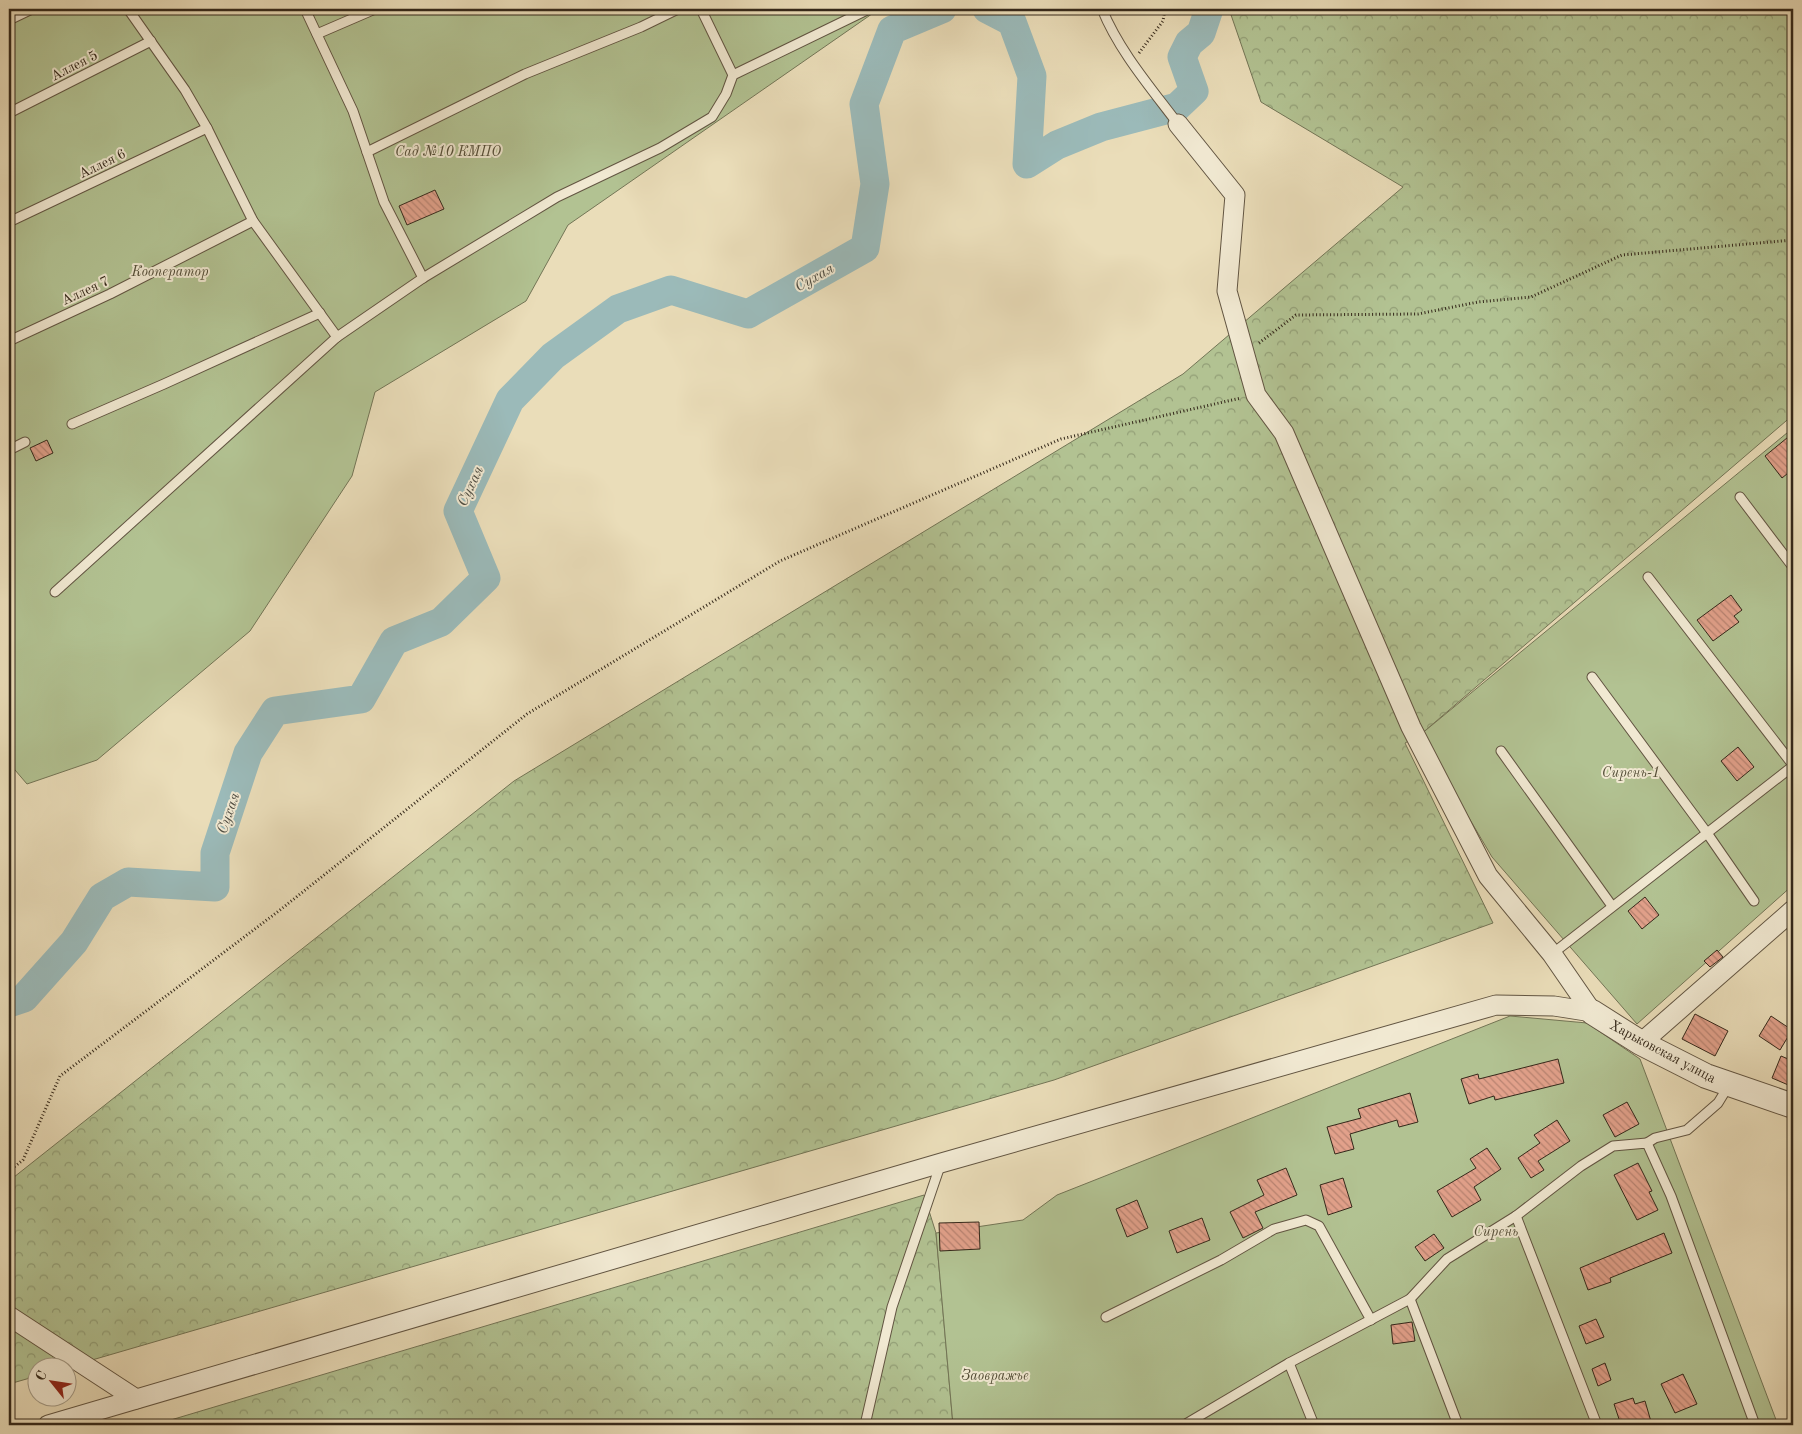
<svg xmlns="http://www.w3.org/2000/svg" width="1802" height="1434" viewBox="0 0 1802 1434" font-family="'Old Standard TT',serif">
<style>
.forest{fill:url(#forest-crowns);stroke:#737556}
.garden{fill:#b2c292;stroke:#737556}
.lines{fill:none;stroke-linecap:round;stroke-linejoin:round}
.river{stroke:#9bbab9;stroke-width:29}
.building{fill:url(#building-back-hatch);stroke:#34281a}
.service-casing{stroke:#625542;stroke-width:11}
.minor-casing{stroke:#625542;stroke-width:21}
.tertiary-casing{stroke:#625542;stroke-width:26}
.path{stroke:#34281a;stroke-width:3;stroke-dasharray:1 2.5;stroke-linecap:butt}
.service{stroke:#f1e9d2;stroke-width:9}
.minor{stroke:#f1e9d2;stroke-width:19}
.tertiary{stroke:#f1e9d2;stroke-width:24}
.labels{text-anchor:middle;stroke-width:4;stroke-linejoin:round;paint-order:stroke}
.street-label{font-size:14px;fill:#34281a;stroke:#f1e9d2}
.park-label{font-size:14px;font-style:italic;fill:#544e38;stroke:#f1e9d2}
.water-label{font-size:15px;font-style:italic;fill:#4e4c42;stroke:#f1e9d2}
</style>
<defs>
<pattern id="forest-crowns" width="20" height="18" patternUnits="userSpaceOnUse" patternTransform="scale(1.25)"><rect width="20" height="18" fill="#b2c292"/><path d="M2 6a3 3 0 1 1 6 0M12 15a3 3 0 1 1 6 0" fill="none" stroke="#929e76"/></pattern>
<pattern id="building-back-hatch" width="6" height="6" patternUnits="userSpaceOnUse" patternTransform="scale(1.25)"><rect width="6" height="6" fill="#e2a18b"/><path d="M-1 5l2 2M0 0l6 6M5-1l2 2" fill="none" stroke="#b88371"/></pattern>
</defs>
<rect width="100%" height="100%" fill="#eaddb9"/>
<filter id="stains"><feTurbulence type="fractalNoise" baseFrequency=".004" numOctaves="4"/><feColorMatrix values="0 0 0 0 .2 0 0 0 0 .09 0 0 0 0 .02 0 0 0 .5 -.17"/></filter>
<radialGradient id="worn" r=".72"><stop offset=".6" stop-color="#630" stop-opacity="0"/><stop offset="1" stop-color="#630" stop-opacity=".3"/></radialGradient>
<g class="forest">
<polygon points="1229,9 1793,9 1793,415 1420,735 1405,743 1493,923 1054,1080 68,1367 38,1366 37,1376 9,1384 9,1181 514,781 1183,374 1403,187 1261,102"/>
<polygon points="924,1195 936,1233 953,1425 154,1425"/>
</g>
<g class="garden">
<polygon points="9,9 879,9 568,225 526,301 375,392 352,476 250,631 97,760 27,784 9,763"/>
<polygon points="1793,428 1793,885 1637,1024 1492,857 1420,735"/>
<polygon points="1510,1016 1587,1023 1640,1059 1778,1425 953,1425 936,1233 1023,1220 1057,1195"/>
</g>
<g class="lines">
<g class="river">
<polyline points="987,9 1012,22 1032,76 1027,164 1057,145 1101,127 1177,107 1194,91 1182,57 1189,43 1201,33 1209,9"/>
<polyline points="9,1003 24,998 74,942 102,897 128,882 215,887 215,853 248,753 275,711 361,699 394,641 441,622 486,578 458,511 510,400 553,356 618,309 671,290 748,314 865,248 875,184 864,104 892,30 942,9"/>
</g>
</g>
<g class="building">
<polygon points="435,190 444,209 407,225 399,206"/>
<polygon points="1793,433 1793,469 1782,478 1765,456"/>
<polygon points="47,440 53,453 36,461 30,448"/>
<polygon points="1731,595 1742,610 1734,616 1739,622 1713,641 1697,620"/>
<polygon points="1738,747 1754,767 1737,781 1721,761"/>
<polygon points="1645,897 1659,915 1642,929 1628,911"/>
<polygon points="1717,950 1723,957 1710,967 1704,961"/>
<polygon points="1695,1014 1728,1031 1715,1056 1682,1039"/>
<polygon points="1771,1016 1792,1030 1780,1050 1759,1036"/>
<polygon points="1781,1056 1793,1061 1793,1087 1772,1078"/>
<polygon points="1558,1059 1564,1083 1495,1100 1494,1096 1469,1104 1461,1079 1478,1074 1479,1079"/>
<polygon points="1410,1093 1418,1122 1399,1127 1397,1120 1350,1134 1354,1149 1335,1154 1327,1127 1361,1118 1358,1109"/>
<polygon points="1627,1102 1639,1124 1615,1137 1603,1115"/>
<polygon points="1557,1120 1570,1141 1538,1161 1544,1170 1531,1178 1518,1158 1540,1143 1534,1135"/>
<polygon points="1487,1148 1501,1169 1474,1187 1481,1200 1452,1217 1437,1191 1476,1168 1470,1159"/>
<polygon points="1638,1163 1652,1191 1649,1192 1658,1210 1637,1220 1614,1175"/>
<polygon points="1286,1168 1297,1195 1255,1212 1263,1228 1243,1238 1230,1212 1264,1195 1257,1180"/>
<polygon points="1343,1178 1352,1207 1328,1215 1320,1185"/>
<polygon points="1137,1200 1148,1228 1127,1237 1116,1209"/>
<polygon points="1202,1218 1210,1240 1177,1253 1169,1231"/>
<polygon points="979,1222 980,1249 940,1251 939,1223"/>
<polygon points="1664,1233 1672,1253 1610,1278 1611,1282 1588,1290 1580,1268"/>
<polygon points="1434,1234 1444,1248 1425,1261 1415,1247"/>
<polygon points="1596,1319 1604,1337 1586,1344 1579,1326"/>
<polygon points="1412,1322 1415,1341 1393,1344 1391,1325"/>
<polygon points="1605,1363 1611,1380 1598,1386 1592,1369"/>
<polygon points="1683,1374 1697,1404 1675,1413 1661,1384"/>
<polygon points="1633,1398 1635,1404 1645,1401 1652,1425 1621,1425 1614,1404"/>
</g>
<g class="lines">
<defs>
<g id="service">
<polyline points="128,9 185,90 207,128 253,221 337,337"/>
<polyline points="305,9 353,111 384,202 423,278"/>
<polyline points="701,9 733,75"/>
<path d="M1102,9C1119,51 1151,88 1178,124"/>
<polyline points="9,20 32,9"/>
<polyline points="317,34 375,9"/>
<polyline points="9,113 151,41"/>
<polyline points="367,152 525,74 641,27 678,9"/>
<polyline points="9,222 207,128"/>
<polyline points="9,341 110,294 253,221"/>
<polyline points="72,424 164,384 320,313"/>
<polyline points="9,450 25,442"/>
<polyline points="1740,497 1793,567"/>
<polyline points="1648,577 1793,765"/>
<polyline points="55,592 337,337 423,278 557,197 660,148 712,117 726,94 733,75 869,9"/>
<polyline points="1592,677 1707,833 1754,901"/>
<polyline points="1501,751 1612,906"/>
<polyline points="1552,954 1793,766"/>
<polyline points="1647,1143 1655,1138 1687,1130 1718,1103 1729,1085"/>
<polyline points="1516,1216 1597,1425"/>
<polyline points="1410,1299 1458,1425"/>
<polyline points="1106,1317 1221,1260 1274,1229 1306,1220 1319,1226 1371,1320"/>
<polyline points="1289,1363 1314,1425"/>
<polyline points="865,1425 892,1307 941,1163"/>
<polyline points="1184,1425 1289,1363 1410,1299 1447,1259 1516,1216 1581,1166 1613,1146 1647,1143 1671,1196 1755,1425"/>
</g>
<g id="minor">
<polyline points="1178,124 1235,195 1227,291 1256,395 1284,433 1411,727 1488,876 1552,954 1592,1012"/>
<polyline points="1641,1043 1793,910"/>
<polyline points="9,1316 136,1399"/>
<polyline points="48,1425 941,1163 1496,1005 1554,1006 1592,1012"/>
</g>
<polyline id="tertiary" points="1592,1012 1641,1043 1706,1076 1793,1106"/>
</defs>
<use href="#service" class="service-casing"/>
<use href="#minor" class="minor-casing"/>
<use href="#tertiary" class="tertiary-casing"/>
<g class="path">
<polyline points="1139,53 1163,21 1165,9"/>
<polyline points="1259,343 1296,315 1418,314 1478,302 1531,297 1622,255 1793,240"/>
<polyline points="9,1171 23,1160 60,1076 280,910 527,714 780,561 1061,439 1241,398"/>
</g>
<use href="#service" class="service"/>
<use href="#minor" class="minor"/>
<use href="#tertiary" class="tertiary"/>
</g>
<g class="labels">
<g class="street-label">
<text transform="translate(74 65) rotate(-27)" y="5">Аллея 5</text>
<text transform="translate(102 163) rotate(-26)" y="5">Аллея 6</text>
<text transform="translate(85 290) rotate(-25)" y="5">Аллея 7</text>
<text transform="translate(1663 1051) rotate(28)" y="5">Харьковская улица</text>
</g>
<g class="park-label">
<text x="448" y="156">Сад №10 КМПО</text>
<text x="170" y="276">Кооператор</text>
<text x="1631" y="777">Сирень-1</text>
<text x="1496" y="1236">Сирень</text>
<text x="995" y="1380">Заовражье</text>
</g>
<g class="water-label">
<text transform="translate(814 277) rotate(-29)" y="5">Сухая</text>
<text transform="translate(470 486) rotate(-65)" y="5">Сухая</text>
<text transform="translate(228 813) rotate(-71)" y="5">Сухая</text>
</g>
</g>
<rect width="1802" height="1434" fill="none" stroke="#eaddb9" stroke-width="30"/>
<rect x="10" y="10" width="1782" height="1414" fill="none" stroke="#34281a" stroke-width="2.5"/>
<rect x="15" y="15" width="1772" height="1404" fill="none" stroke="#34281a"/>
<g transform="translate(52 1382) rotate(300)"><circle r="24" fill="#f1e9d2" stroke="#a59c88"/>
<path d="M0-4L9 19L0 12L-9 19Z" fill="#8f2418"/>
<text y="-8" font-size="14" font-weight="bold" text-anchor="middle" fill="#34281a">С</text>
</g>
<rect width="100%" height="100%" filter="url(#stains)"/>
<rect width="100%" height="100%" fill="url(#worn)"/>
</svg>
